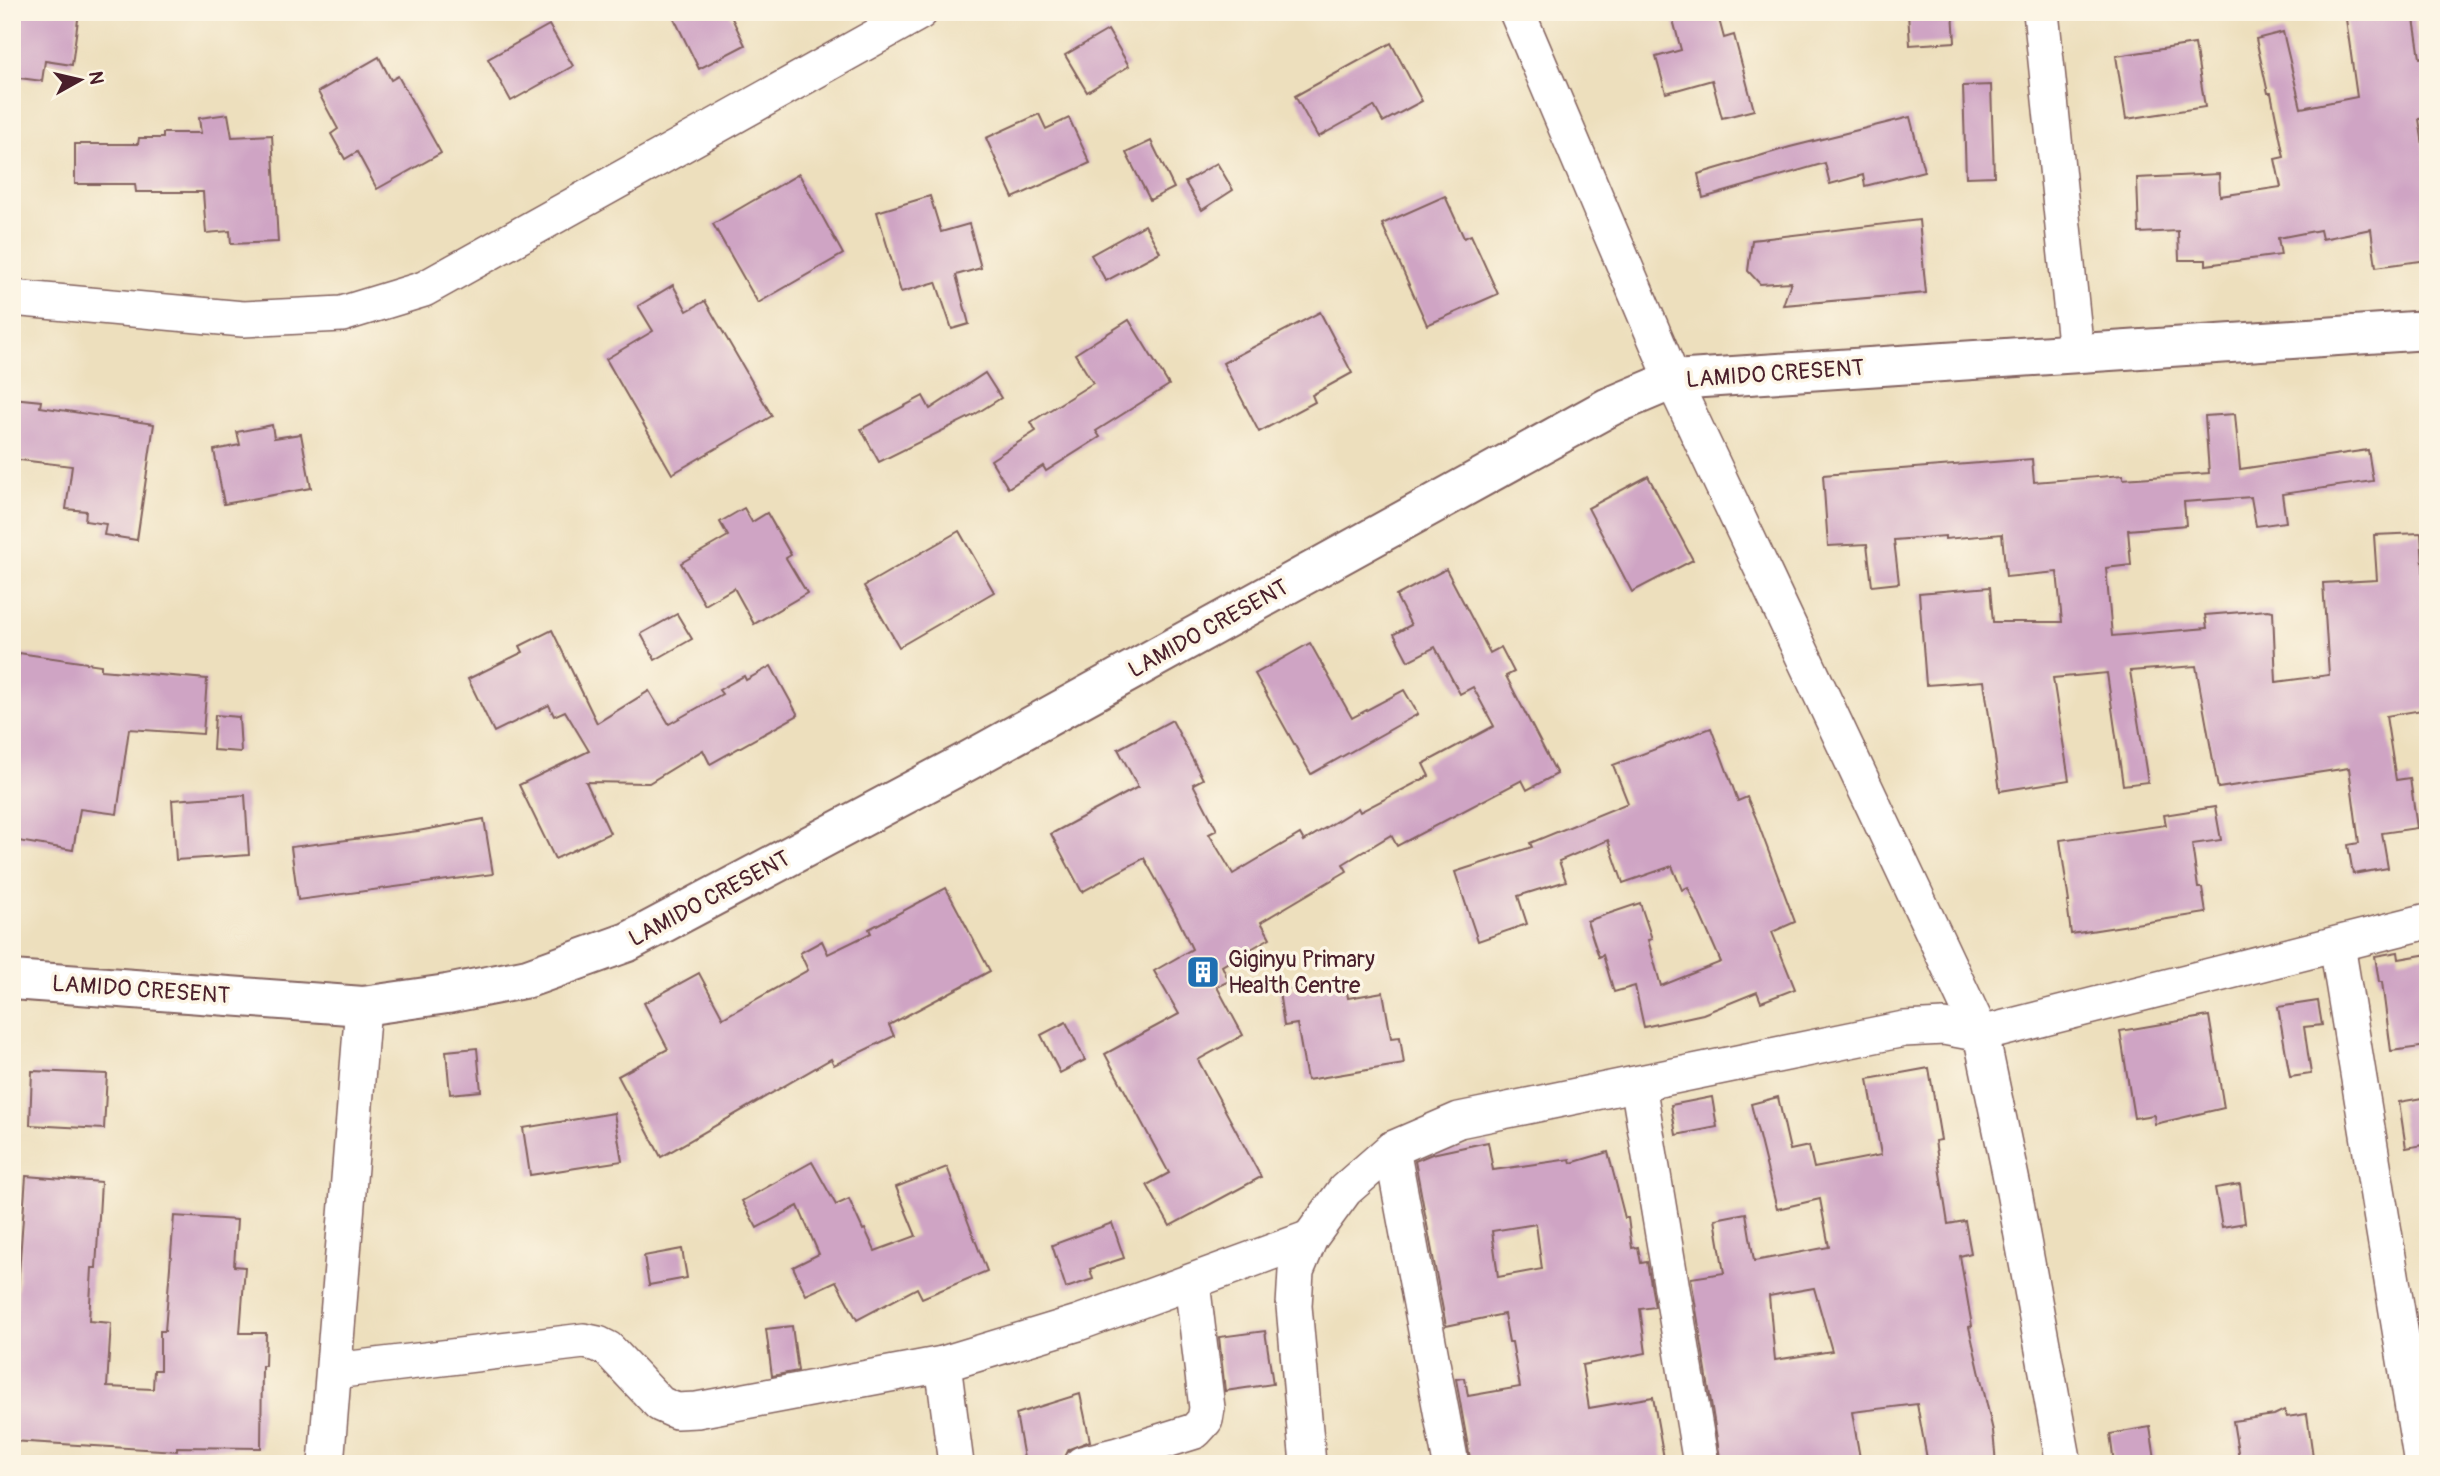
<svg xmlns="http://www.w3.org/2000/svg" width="2440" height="1476" viewBox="0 0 2440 1476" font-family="Pangolin,sans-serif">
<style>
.building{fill:#cfa4c4;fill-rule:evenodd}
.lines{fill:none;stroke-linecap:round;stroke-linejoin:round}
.street-casing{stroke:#83625e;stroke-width:38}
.secondary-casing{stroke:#83625e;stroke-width:42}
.street{stroke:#fff;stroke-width:35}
.secondary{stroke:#fff;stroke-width:38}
.labels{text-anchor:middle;stroke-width:7;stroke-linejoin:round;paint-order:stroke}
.street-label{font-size:23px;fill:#4a1f2b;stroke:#fcf5e5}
.poi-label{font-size:23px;fill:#4a1f2b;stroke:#fcf5e5;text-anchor:start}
</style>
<rect width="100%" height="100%" fill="#fcf5e5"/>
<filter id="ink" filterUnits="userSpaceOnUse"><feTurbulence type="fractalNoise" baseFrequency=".0143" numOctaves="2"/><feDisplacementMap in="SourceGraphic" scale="14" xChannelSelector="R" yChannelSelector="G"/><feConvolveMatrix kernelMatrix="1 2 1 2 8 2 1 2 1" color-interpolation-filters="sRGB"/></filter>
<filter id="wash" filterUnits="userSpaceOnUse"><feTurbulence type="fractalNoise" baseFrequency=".00686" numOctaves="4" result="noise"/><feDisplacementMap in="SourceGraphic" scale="28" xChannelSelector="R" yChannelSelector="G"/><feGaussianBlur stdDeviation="1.57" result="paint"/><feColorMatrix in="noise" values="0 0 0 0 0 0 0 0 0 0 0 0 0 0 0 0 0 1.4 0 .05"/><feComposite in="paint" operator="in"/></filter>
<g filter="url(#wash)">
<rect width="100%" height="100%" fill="#eddfbd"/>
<g id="blocks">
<g class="building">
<polygon points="17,12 79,12 72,65 45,61 42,81 12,77 12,47"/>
<polygon points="671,12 729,12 745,45 699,69"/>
<polygon points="1671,12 1717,12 1724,38 1734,35 1754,110 1722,118 1712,80 1666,93 1656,57 1681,50"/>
<polygon points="1908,12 1953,12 1955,42 1910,45"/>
<polygon points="2345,12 2413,12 2420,58 2428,57 2428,118 2419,119 2428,178 2428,260 2376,267 2371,229 2322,239 2320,230 2278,238 2281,255 2206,265 2206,260 2179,260 2178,231 2139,233 2137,178 2219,174 2220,196 2281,187 2275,159 2284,157 2271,93 2268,93 2256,39 2283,32 2301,108 2357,97"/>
<polygon points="549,25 573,66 511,101 488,59"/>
<polygon points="1108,30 1129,66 1087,92 1065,55"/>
<polygon points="1391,43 1422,101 1383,122 1374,106 1318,137 1295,96"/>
<polygon points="2195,44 2205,107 2126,119 2116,56"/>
<polygon points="379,57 391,80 398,76 441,153 377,189 357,152 345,159 331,134 338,129 318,92"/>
<polygon points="1991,85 1994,176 1966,177 1963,86"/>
<polygon points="228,114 232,137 272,135 278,242 231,244 230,231 206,233 203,192 136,192 135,184 75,184 75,144 138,144 139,138 163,138 163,133 201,133 199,118"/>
<polygon points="1039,114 1046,129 1069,118 1090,163 1013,198 986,138"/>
<polygon points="1910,117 1924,171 1865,186 1863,175 1830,184 1825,163 1703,198 1698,174 1790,147"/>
<polygon points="1151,141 1174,188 1150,200 1126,153"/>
<polygon points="1217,163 1233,190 1202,210 1185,182"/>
<polygon points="799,174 843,254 758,303 713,224"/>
<polygon points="930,196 941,232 969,224 981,268 956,275 969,324 952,329 936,282 901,292 877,212"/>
<polygon points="1445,196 1464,238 1471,235 1498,294 1427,325 1382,224"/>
<polygon points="1919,220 1926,293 1783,305 1791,282 1760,284 1748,271 1752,240"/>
<polygon points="1145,225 1160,252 1106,281 1091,255"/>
<polygon points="673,285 687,311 705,301 772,416 672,474 606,359 653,331 638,306"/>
<polygon points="1320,312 1352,373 1312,395 1315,402 1259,432 1223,363"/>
<polygon points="1129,320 1169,385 1096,431 1100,437 1046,471 1043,466 1008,488 991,460 1036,431 1031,422 1093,383 1075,354"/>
<polygon points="985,373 1001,398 974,415 879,462 861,429 923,396 930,409"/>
<polygon points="12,398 41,401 40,407 154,424 137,540 104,535 106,524 85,521 86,511 66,509 72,466 12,459"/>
<polygon points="2235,414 2240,469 2368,450 2373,481 2282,494 2286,522 2256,526 2251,497 2184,502 2186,525 2128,530 2131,565 2106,568 2112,636 2207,628 2205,615 2268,610 2273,611 2276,682 2329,675 2323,583 2377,580 2374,535 2421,533 2428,650 2428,709 2386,716 2396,780 2410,778 2417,828 2382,833 2388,868 2353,874 2348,845 2359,843 2349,768 2218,788 2196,666 2130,671 2148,782 2123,785 2107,673 2053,678 2069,780 2000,791 1984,681 1926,685 1919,593 1990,587 1993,622 2062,622 2057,572 2006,577 2002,534 1945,539 1945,536 1894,540 1899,583 1872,586 1867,544 1828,546 1823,475 2032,459 2034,482 2123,475 2123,479 2209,473 2205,416"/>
<polygon points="272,425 274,438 301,434 311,488 224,504 214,450 240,445 237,432"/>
<polygon points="1648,476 1693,560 1632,592 1588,508"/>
<polygon points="744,508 752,522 767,513 791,555 786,558 807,593 754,624 734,588 705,605 681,563 728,536 720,522"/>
<polygon points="959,531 994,592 899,647 864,586"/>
<polygon points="1446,569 1490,653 1501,647 1514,672 1506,676 1557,774 1527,790 1522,780 1397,846 1391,835 1343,864 1347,871 1261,922 1270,938 1222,966 1229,981 1217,987 1243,1035 1198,1060 1261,1177 1170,1226 1147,1185 1169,1173 1105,1054 1179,1014 1154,971 1192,949 1177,917 1144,858 1082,892 1051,834 1138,787 1118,749 1172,720 1203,779 1193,784 1217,830 1209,834 1233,874 1300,834 1304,841 1358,808 1360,812 1429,776 1423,764 1494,726 1473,687 1460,694 1435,647 1408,661 1394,634 1411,625 1396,596"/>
<polygon points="677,614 692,639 655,660 641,634"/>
<polygon points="552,630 597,723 649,691 669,724 722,694 719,690 744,676 746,680 771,666 798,715 710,764 703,750 649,783 586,782 610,833 555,859 519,785 589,751 565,711 554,716 549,705 494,732 468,679 523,652 520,646"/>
<polygon points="1310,643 1352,718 1404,690 1418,714 1311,774 1255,674"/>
<polygon points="19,653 101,665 101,670 207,679 203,734 129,729 117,814 80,809 73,850 12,840 12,696"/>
<polygon points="215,715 239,717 241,752 213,750"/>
<polygon points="1711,728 1738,801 1747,797 1756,818 1795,922 1772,932 1795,989 1761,1002 1757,992 1703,1014 1644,1027 1635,986 1614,992 1603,955 1599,957 1587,921 1640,903 1652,939 1648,940 1661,986 1721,962 1688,887 1682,890 1672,866 1623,883 1608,840 1559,861 1566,881 1518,896 1527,924 1478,941 1455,872 1532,847 1530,843 1628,803 1613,765"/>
<polygon points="245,795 249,855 176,860 172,800"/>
<polygon points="2215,807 2221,840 2192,844 2198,888 2202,888 2206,913 2071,934 2067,902 2069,902 2060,840 2166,825 2164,815"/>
<polygon points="484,819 493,874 298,900 291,847 418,831"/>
<polygon points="946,888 990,971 889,1025 894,1036 834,1065 831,1059 661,1157 618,1076 668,1049 644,1003 699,973 723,1018 808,970 800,953 822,941 828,954 871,933 869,929"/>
<polygon points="2398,952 2399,959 2428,954 2428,1046 2391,1051 2382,982 2379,982 2375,956"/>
<polygon points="1345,980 1348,998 1383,992 1391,1038 1400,1037 1404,1064 1307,1080 1297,1024 1284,1026 1279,991"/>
<polygon points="2318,1001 2322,1025 2304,1027 2311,1074 2290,1077 2278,1007"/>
<polygon points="2209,1016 2224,1108 2155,1124 2154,1115 2134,1118 2120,1031"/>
<polygon points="1066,1022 1085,1060 1060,1073 1041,1035"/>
<polygon points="477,1048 481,1091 450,1094 446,1051"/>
<path d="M1929,1068L1941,1140L1935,1141L1948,1224L1965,1221L1971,1253L1960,1256L1972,1326L1969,1327L1993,1431L1996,1464H1928L1917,1404L1852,1412L1861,1464H1721L1691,1278L1724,1273L1715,1219L1746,1213L1754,1261L1829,1247L1820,1199L1777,1209L1751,1104L1778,1097L1790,1150L1809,1146L1814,1168L1881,1155L1868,1079ZM1814,1288L1832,1351L1775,1360L1769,1296Z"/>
<polygon points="32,1071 107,1074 104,1129 30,1125"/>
<polygon points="1712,1097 1717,1127 1676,1135 1671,1105"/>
<polygon points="2428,1097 2428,1144 2406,1148 2399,1102"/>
<polygon points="614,1113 622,1161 530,1175 523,1128"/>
<path d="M1488,1142L1493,1170L1570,1159L1571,1163L1608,1152L1625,1218H1628L1632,1248L1638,1247L1641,1263L1647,1262L1655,1307L1640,1309L1646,1353L1582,1365L1589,1408L1653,1397L1665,1464H1471L1456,1379L1465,1378L1468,1396L1520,1387L1512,1342H1509L1504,1314L1446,1326L1415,1161L1432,1154ZM1536,1224L1542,1269L1498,1277L1492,1231Z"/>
<polygon points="812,1162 836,1205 849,1199 863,1230 865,1229 875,1251 916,1236 896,1187 947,1167 987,1271 922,1298 917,1288 857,1320 836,1281 806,1295 793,1267 819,1254 798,1206 757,1228 742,1201"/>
<polygon points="26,1176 101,1182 96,1268 92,1268 89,1321 111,1323 107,1387 153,1389 154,1370 160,1370 160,1331 165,1331 174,1216 237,1220 234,1266 245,1267 240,1333 266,1333 265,1366 262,1366 261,1448 177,1447 177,1451 12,1441 12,1315 16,1315"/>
<polygon points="2240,1184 2245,1223 2222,1227 2215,1188"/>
<polygon points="1112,1223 1124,1258 1090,1269 1093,1279 1066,1288 1052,1245"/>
<polygon points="682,1249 687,1278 649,1285 644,1256"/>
<polygon points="792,1326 798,1371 772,1376 766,1329"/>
<polygon points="1265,1331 1273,1384 1225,1391 1219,1337"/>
<polygon points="1080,1394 1090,1441 1069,1449 1063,1461 1025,1464 1016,1414"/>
<polygon points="2284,1410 2287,1417 2307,1414 2314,1464 2240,1464 2233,1421 2274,1415"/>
<polygon points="2150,1427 2155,1459 2114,1464 2110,1434"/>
</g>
</g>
</g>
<g filter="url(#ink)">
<use href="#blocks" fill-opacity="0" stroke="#83625e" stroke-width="2"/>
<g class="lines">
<defs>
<g id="street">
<polyline points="1517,12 1673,380 1981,1034 2014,1192 2064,1464"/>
<polyline points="2041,12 2076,353"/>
<polyline points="12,298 243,319 342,314 424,289 920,12"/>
<polyline points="2337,945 2422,1464"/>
<polyline points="1638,1084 1701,1464"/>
<polyline points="1392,1149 1451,1464"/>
<polyline points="943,1364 956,1464"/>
<polyline points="334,1371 584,1341 598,1344 608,1349 660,1404 676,1411 697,1410 943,1364 1078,1323 1310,1238"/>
<polyline points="326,1464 363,1006"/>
<polyline points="1082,1464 1118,1455 1195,1431 1205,1420 1207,1408 1192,1282"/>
<polyline points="1308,1464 1294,1306 1296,1271 1310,1238 1345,1190 1392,1149 1459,1120 1904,1029 1944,1027 1981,1034 2428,921"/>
</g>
<polyline id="secondary" points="12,980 363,1006 447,994 528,978 628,942 968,761 1609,407 1673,380 2428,330"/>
</defs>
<use href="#street" class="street-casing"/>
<use href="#secondary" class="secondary-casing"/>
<use href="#street" class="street"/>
<use href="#secondary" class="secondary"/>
</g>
</g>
<defs>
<symbol id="building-square" viewBox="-11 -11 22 22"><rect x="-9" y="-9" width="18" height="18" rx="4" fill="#1f6fb2" stroke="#fcf5e5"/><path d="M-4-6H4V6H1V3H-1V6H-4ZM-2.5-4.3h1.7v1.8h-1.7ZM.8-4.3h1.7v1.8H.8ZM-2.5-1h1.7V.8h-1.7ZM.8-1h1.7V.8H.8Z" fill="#fff"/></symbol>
</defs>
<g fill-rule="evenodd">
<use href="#building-square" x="1184" y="953" width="38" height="38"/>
</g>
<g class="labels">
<g class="street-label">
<text transform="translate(1775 373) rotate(-4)" y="8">LAMIDO CRESENT</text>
<text transform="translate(1208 628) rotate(-29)" y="8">LAMIDO CRESENT</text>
<text transform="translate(709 898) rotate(-28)" y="8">LAMIDO CRESENT</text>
<text transform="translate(141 989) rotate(4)" y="8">LAMIDO CRESENT</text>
</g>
<g class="poi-label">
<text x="1228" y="967">Giginyu Primary<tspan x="1228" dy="26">Health Centre</tspan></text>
</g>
</g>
<rect width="2440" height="1476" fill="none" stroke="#fcf5e5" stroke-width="42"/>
<g transform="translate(80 80) rotate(82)" stroke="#fcf5e5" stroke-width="5" paint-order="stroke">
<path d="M0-5L12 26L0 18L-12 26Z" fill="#4a1f2b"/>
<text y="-10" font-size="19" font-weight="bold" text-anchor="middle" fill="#4a1f2b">N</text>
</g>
</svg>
